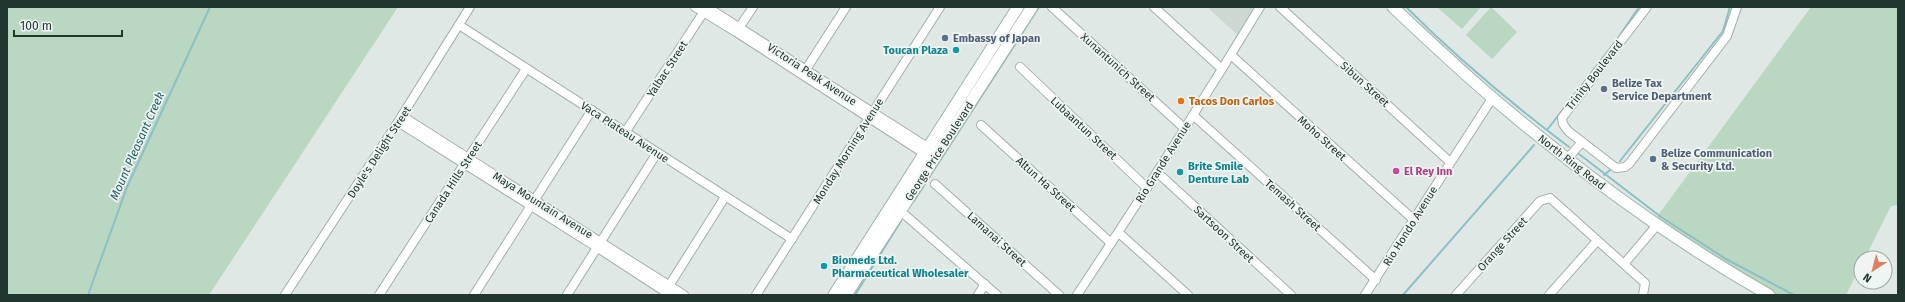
<svg xmlns="http://www.w3.org/2000/svg" width="1905" height="302" viewBox="0 0 1905 302" font-family="'Fira Sans',sans-serif">
<style>
.built{fill:#cdd8d3}
.green{fill:#b9d7c1}
.lines{fill:none;stroke-linecap:round;stroke-linejoin:round}
.stream{stroke:#8cc0c8;stroke-width:2}
.minor-casing{stroke:#a3afaa;stroke-width:10}
.secondary-casing{stroke:#9fb3ab;stroke-width:13}
.minor{stroke:#fff;stroke-width:8}
.secondary{stroke:#fff;stroke-width:11}
.service-dot{fill:#5c6f8a;stroke:#eef5f2;stroke-width:1.5}
.culture-dot{fill:#0f9aa8;stroke:#eef5f2;stroke-width:1.5}
.food-dot{fill:#e8710a;stroke:#eef5f2;stroke-width:1.5}
.hotel-dot{fill:#d1479c;stroke:#eef5f2;stroke-width:1.5}
.labels{text-anchor:middle;stroke-width:3.5;stroke-linejoin:round;paint-order:stroke}
.service-label{font-size:11px;font-weight:bold;fill:#4e5e75;stroke:#eef5f2;text-anchor:start}
.culture-label{font-size:11px;font-weight:bold;fill:#0d838f;stroke:#eef5f2;text-anchor:start}
.street-label{font-size:11px;fill:#223630;stroke:#eef5f2}
.food-label{font-size:11px;font-weight:bold;fill:#c56008;stroke:#eef5f2;text-anchor:start}
.hotel-label{font-size:11px;font-weight:bold;fill:#b23c85;stroke:#eef5f2;text-anchor:start}
.water-label{font-size:12px;font-style:italic;fill:#23606b;stroke:#eef5f2}
</style>
<rect width="100%" height="100%" fill="#dfe8e4"/>
<polygon class="built" points="1207,7 1262,7 1241,38"/>
<g class="green">
<polygon points="7,7 398,7 209,295 7,295"/>
<polygon points="1437,7 1481,7 1462,29"/>
<polygon points="1491,7 1517,32 1492,59 1466,35"/>
<polygon points="1811,7 1898,7 1898,205 1891,206 1865,258 1861,258 1861,265 1846,295 1769,295 1656,218"/>
</g>
<g class="lines">
<g class="stream">
<path d="M1406,7C1457,58 1512,104 1569,147"/>
<polyline points="1547,130 1616,41 1639,7"/>
<polyline points="1579,154 1661,217 1726,259 1794,295"/>
<polyline points="1620,161 1723,31 1730,7"/>
<polyline points="1604,175 1610,170"/>
<polyline points="914,201 1039,7"/>
<polyline points="88,295 127,187 210,7"/>
<polyline points="855,295 901,221"/>
<polyline points="1403,295 1534,145"/>
</g>
<defs>
<g id="minor">
<polyline points="695,7 736,32 928,156"/>
<polyline points="707,7 932,150"/>
<polyline points="1052,7 1184,128"/>
<polyline points="1154,7 1222,69"/>
<polyline points="1280,7 1450,162"/>
<polyline points="1647,7 1562,118 1563,124 1568,131 1616,168 1625,167 1629,164 1727,36 1737,7"/>
<polyline points="459,25 792,239"/>
<polyline points="737,31 753,7"/>
<polyline points="1231,55 1414,220"/>
<polyline points="1020,67 1147,188"/>
<polyline points="803,74 846,7"/>
<polyline points="1193,115 1376,280"/>
<polyline points="402,116 684,295"/>
<polyline points="398,122 598,248 670,295"/>
<polyline points="981,125 1111,243"/>
<polyline points="626,131 705,10"/>
<polyline points="1567,159 1582,142"/>
<polyline points="1158,173 1291,295"/>
<polyline points="935,184 1059,295"/>
<polyline points="897,208 997,295"/>
<polyline points="1119,233 1188,295"/>
<polyline points="1624,264 1657,225"/>
<polyline points="667,289 725,197"/>
<polyline points="285,295 398,122 470,7"/>
<polyline points="379,295 526,69"/>
<polyline points="474,295 592,110"/>
<polyline points="567,295 657,153"/>
<polyline points="756,295 940,7"/>
<polyline points="978,295 985,284"/>
<path d="M1077,295C1140,200 1201,104 1260,7"/>
<polyline points="1365,295 1493,97"/>
<polyline points="1456,295 1540,201 1550,198 1645,283 1643,295"/>
<polyline points="1549,295 1597,241"/>
</g>
<g id="secondary">
<path d="M1393,7C1430,42 1468,78 1507,110C1589,179 1676,242 1769,295"/>
<polyline points="834,295 1018,7"/>
<polyline points="846,295 1032,7"/>
</g>
</defs>
<use href="#minor" class="minor-casing"/>
<use href="#secondary" class="secondary-casing"/>
<use href="#minor" class="minor"/>
<use href="#secondary" class="secondary"/>
</g>
<g class="service-dot">
<circle cx="945" cy="38" r="4"/>
<circle cx="1604" cy="89" r="4"/>
<circle cx="1653" cy="159" r="4"/>
</g>
<g class="culture-dot">
<circle cx="956" cy="50" r="4"/>
<circle cx="1180" cy="172" r="4"/>
<circle cx="824" cy="266" r="4"/>
</g>
<circle class="food-dot" cx="1181" cy="101" r="4"/>
<circle class="hotel-dot" cx="1396" cy="171" r="4"/>
<g class="labels">
<g class="service-label">
<text x="953" y="42">Embassy of Japan</text>
<text x="1612" y="87">Belize Tax<tspan x="1612" dy="13">Service Department</tspan></text>
<text x="1661" y="157">Belize Communication<tspan x="1661" dy="13">&amp; Security Ltd.</tspan></text>
</g>
<g class="culture-label">
<text x="948" y="54" text-anchor="end">Toucan Plaza</text>
<text x="1188" y="170">Brite Smile<tspan x="1188" dy="13">Denture Lab</tspan></text>
<text x="832" y="264">Biomeds Ltd.<tspan x="832" dy="13">Pharmaceutical Wholesaler</tspan></text>
</g>
<g class="street-label">
<text transform="translate(1118 67) rotate(42)" y="4">Xunantunich Street</text>
<text transform="translate(667 69) rotate(-57)" y="4">Yalbac Street</text>
<text transform="translate(812 74) rotate(33)" y="4">Victoria Peak Avenue</text>
<text transform="translate(1594 75) rotate(-52)" y="4">Trinity Boulevard</text>
<text transform="translate(1365 84) rotate(42)" y="4">Sibun Street</text>
<text transform="translate(1084 128) rotate(43)" y="4">Lubaantun Street</text>
<text transform="translate(625 132) rotate(33)" y="4">Vaca Plateau Avenue</text>
<text transform="translate(1322 138) rotate(42)" y="4">Moho Street</text>
<text transform="translate(848 151) rotate(-58)" y="4">Monday Morning Avenue</text>
<text transform="translate(939 151) rotate(-57)" y="4">George Price Boulevard</text>
<text transform="translate(379 152) rotate(-57)" y="4">Doyle's Delight Street</text>
<text transform="translate(1163 162) rotate(-58)" y="4">Rio Grande Avenue</text>
<text transform="translate(1572 162) rotate(38)" y="4">North Ring Road</text>
<text transform="translate(453 182) rotate(-57)" y="4">Canada Hills Street</text>
<text transform="translate(1046 184) rotate(42)" y="4">Altun Ha Street</text>
<text transform="translate(543 205) rotate(32)" y="4">Maya Mountain Avenue</text>
<text transform="translate(1293 205) rotate(42)" y="4">Temash Street</text>
<text transform="translate(1410 226) rotate(-58)" y="4">Rio Hondo Avenue</text>
<text transform="translate(1224 234) rotate(43)" y="4">Sartsoon Street</text>
<text transform="translate(997 239) rotate(42)" y="4">Lamanai Street</text>
<text transform="translate(1502 244) rotate(-48)" y="4">Orange Street</text>
</g>
<g class="food-label">
<text x="1189" y="105">Tacos Don Carlos</text>
</g>
<g class="hotel-label">
<text x="1404" y="175">El Rey Inn</text>
</g>
<g class="water-label">
<text transform="translate(137 146) rotate(-66)" y="4">Mount Pleasant Creek</text>
</g>
</g>
<rect width="1905" height="302" fill="none" stroke="#223630" stroke-width="16"/>
<g transform="translate(1873 270) rotate(216)"><circle r="19" fill="#eef5f2" stroke="#9ca9a4"/>
<path d="M0-3L7 15L0 10L-7 15Z" fill="#e27f63"/>
<text y="-6" font-size="11" font-weight="bold" text-anchor="middle" fill="#223630">N</text>
</g>
<path d="M14 30v6h108v-6" fill="none" stroke="#223630" stroke-width="2"/>
<text x="20" y="30" font-size="12" fill="#223630" stroke="#eef5f2" stroke-width="3" paint-order="stroke">100 m</text>
</svg>
